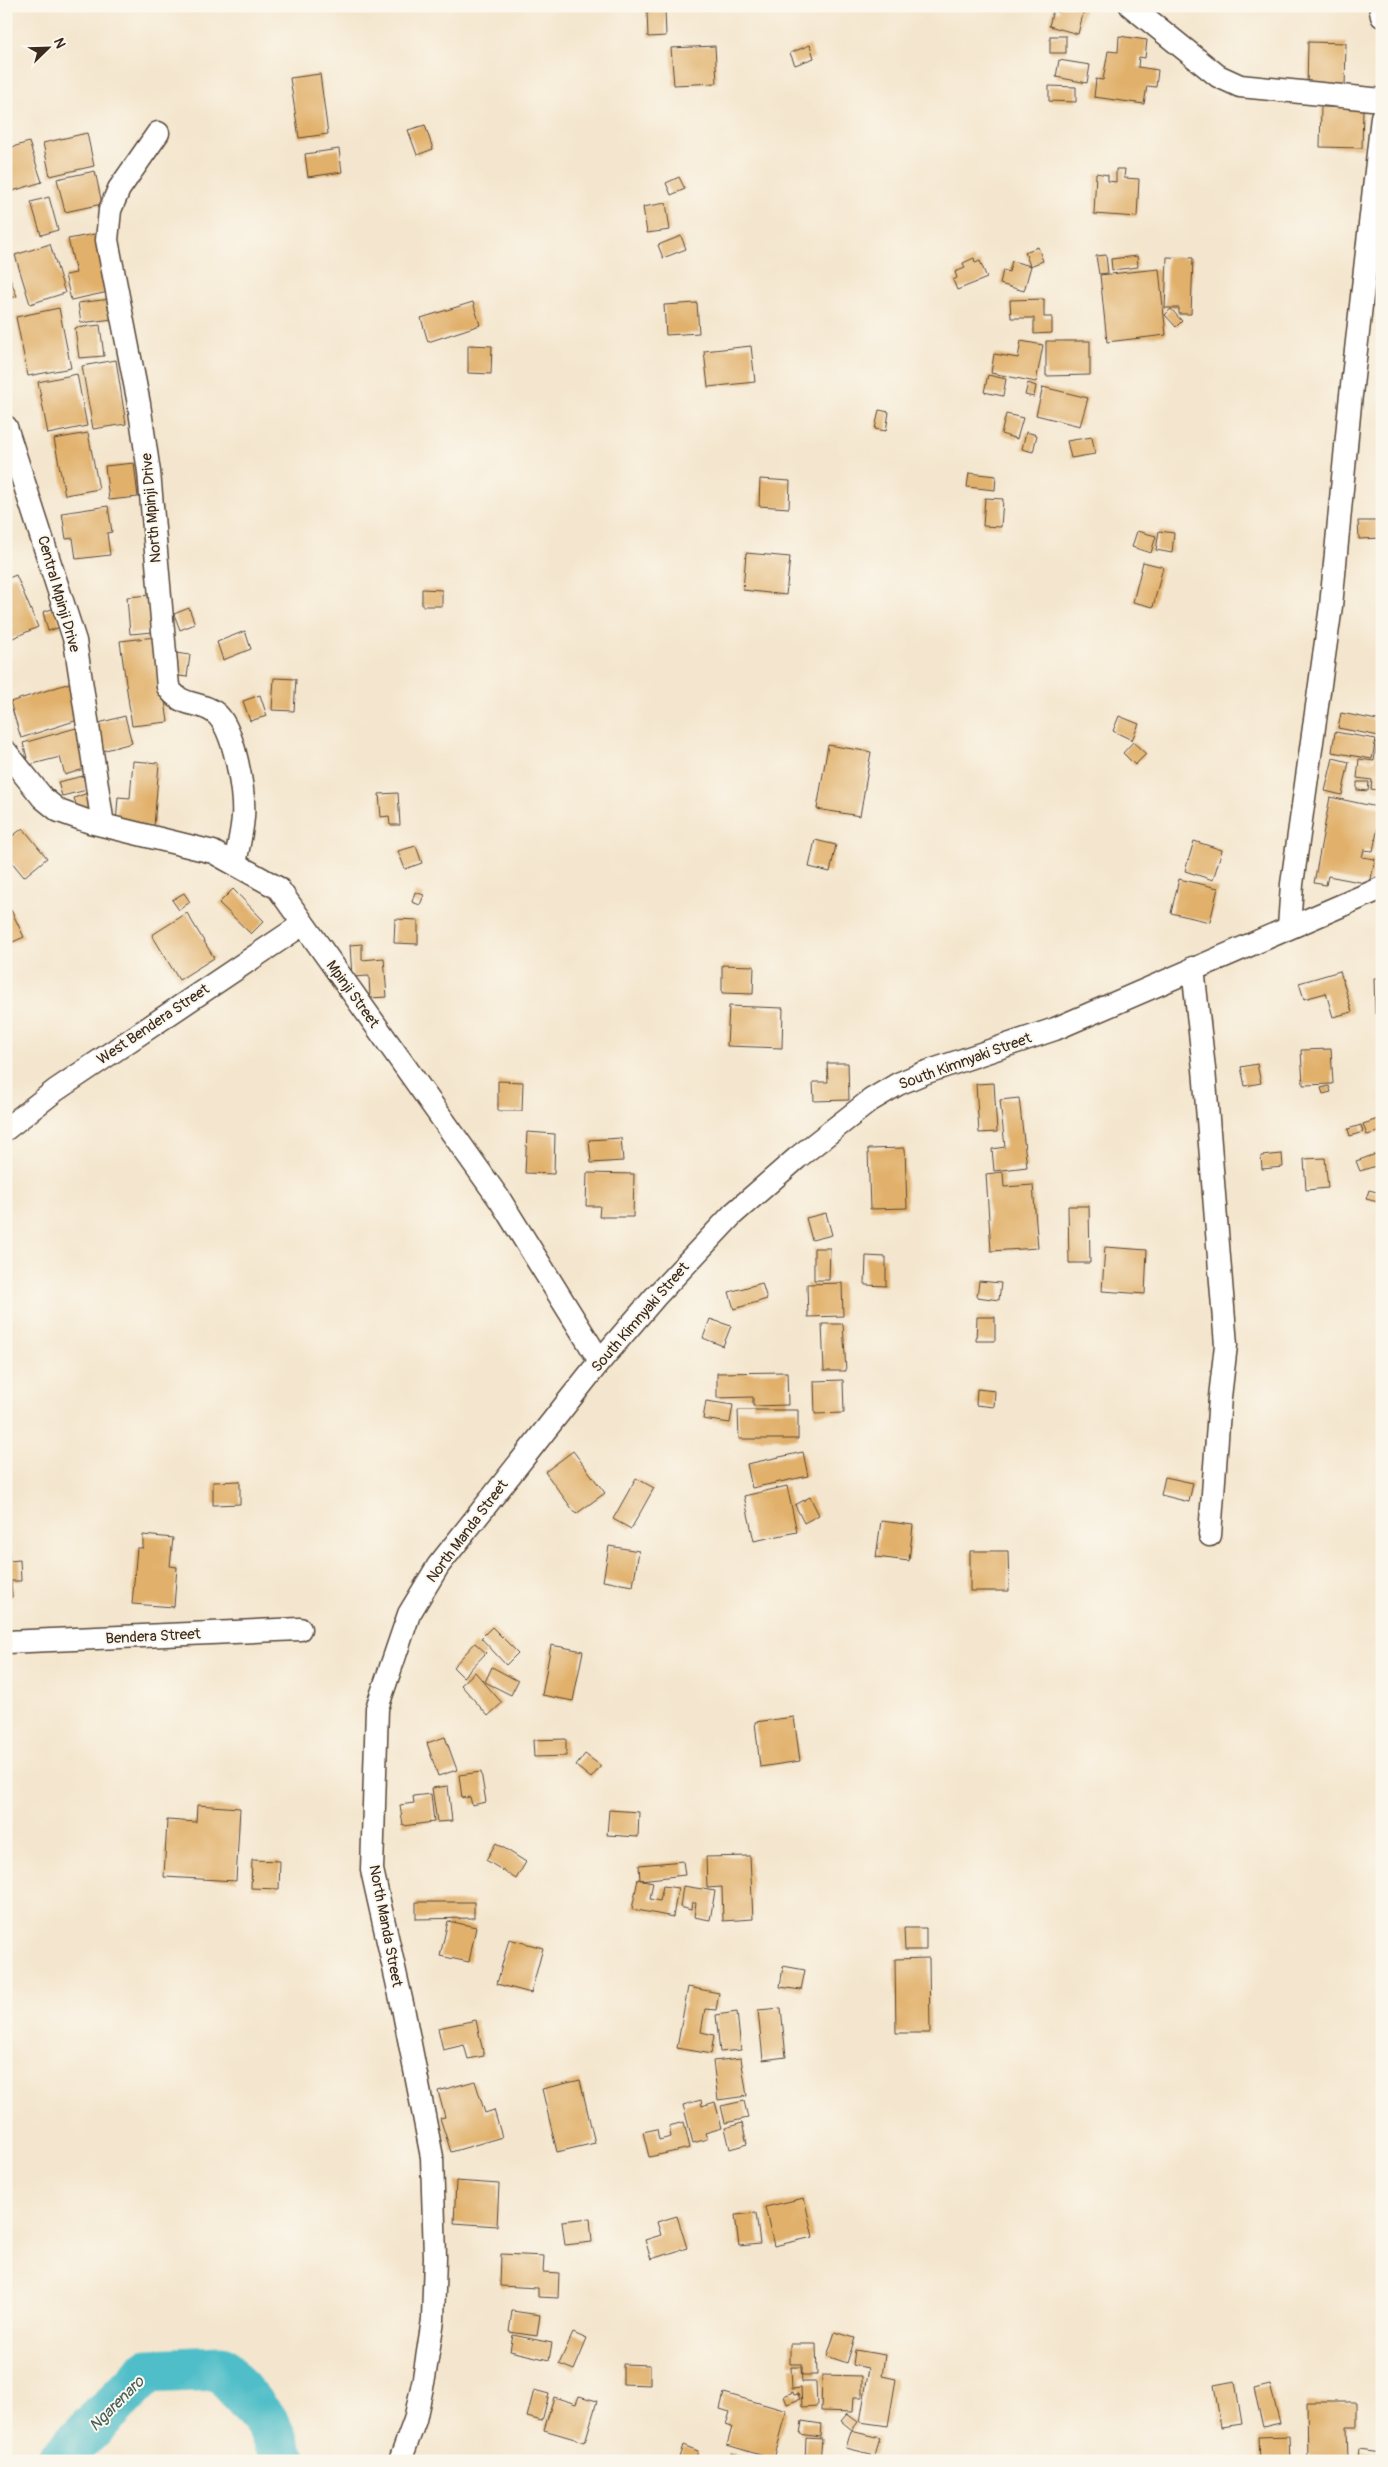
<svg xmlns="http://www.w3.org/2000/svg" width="1388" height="2467" viewBox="0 0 1388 2467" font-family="Pangolin,sans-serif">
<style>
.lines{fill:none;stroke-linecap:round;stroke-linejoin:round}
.river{stroke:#50bec8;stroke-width:45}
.building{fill:#e1b06a}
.minor-casing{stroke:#574638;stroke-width:25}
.minor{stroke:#fff;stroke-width:22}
.labels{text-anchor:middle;stroke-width:4;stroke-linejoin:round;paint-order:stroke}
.street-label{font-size:15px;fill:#3b2a1e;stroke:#fbf7ec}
.water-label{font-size:16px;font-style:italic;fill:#425e5a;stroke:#fbf7ec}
</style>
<rect width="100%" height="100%" fill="#fbf7ec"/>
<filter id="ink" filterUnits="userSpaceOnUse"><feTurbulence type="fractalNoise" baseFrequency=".02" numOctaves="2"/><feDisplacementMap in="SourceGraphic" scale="10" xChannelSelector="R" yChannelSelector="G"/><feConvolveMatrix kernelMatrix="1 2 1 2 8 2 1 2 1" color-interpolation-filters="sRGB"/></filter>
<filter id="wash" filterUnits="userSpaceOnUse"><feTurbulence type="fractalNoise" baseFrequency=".0096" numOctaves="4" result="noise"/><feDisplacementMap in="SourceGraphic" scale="20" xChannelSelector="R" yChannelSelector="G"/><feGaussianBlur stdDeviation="1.12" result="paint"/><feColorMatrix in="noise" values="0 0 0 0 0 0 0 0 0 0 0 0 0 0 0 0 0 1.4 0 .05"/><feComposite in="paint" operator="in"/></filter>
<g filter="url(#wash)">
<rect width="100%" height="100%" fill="#f4e6ce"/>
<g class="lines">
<polyline class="river" points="58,2461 148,2371 221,2368 267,2423 285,2461"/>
</g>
<g id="blocks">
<g class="building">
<polygon points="1060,6 1085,6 1078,34 1049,26 1053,10 1059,12"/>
<polygon points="665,10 666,36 648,37 647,11"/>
<rect x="1050" y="36" width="16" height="17"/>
<polygon points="1119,36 1147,40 1145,58 1139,57 1138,67 1158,70 1156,87 1147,86 1144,104 1094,97 1096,79 1103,80 1108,51 1118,52"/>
<polygon points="1308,42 1346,43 1345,89 1307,88"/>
<polygon points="810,45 814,58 795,65 790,53"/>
<polygon points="715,46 717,83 674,85 671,48"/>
<polygon points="1059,60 1090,65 1087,83 1056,77"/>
<polygon points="320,74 328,134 299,138 290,78"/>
<polygon points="1049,86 1076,87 1076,102 1049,101"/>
<polygon points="1321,107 1363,108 1362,148 1320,147"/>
<polygon points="425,125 433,149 417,155 408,130"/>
<polygon points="87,133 94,166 50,176 43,143"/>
<polygon points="29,142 42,182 6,193 6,149"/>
<polygon points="339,149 342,172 308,177 305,154"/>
<polygon points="1116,169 1125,169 1124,178 1139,179 1137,217 1094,214 1096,173 1108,175 1108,181 1116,182"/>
<polygon points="95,171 102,204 65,212 57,179"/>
<polygon points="679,177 685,189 671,195 666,183"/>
<polygon points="49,197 58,230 41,235 31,202"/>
<polygon points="666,203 670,230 647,233 643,207"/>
<polygon points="100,233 113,291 71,300 65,275 76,273 68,239"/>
<polygon points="681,236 686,249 663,258 658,245"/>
<polygon points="50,244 65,293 30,304 15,255"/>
<polygon points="1038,247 1043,261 1030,266 1025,252"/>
<polygon points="1106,255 1108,273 1099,274 1096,256"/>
<polygon points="1137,256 1138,267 1112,270 1111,259"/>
<polygon points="1167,257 1193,258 1191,314 1179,314 1179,308 1165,308"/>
<polygon points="974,258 975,263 980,261 987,278 957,290 953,280 957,278 955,272 965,268 963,263"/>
<polygon points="1012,261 1031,266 1024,291 1000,284 1003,270 1009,272"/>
<polygon points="1159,269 1166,335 1107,342 1100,275"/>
<polygon points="6,270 17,296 6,300"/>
<polygon points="110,299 113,319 81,323 78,303"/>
<polygon points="1044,299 1044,317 1052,317 1052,333 1034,334 1034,318 1011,318 1010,300"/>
<polygon points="473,302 480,325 428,342 421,318"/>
<polygon points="697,303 699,333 666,335 664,305"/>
<polygon points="59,308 71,368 28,376 16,317"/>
<polygon points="1171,309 1182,321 1176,327 1165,315"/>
<polygon points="100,325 104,356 79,358 75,328"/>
<polygon points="1021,341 1043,345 1036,382 991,373 994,354 1018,358"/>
<polygon points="1046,341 1090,341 1090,375 1046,376"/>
<polygon points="468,345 492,346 491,374 468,373"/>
<polygon points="751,346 755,382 708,387 704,351"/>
<polygon points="116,360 126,424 93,429 82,366"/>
<polygon points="77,374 87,426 48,434 38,382"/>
<polygon points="988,375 1006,379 1003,396 984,392"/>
<polygon points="1028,383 1036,386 1034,397 1025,395"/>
<polygon points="1043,387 1088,398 1080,426 1036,415"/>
<polygon points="879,410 889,412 886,431 875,429"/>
<polygon points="1006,414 1023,418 1017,439 1001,434"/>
<polygon points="1026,432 1037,435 1033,452 1022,449"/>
<polygon points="1381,432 1382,432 1382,454 1378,453"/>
<polygon points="88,433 99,489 65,495 54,439"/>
<polygon points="1092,437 1095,454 1071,458 1067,441"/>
<polygon points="134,463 138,497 109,500 105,466"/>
<polygon points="969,473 996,476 995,490 967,487"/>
<polygon points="760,479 790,481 789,508 759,506"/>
<polygon points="985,498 1003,499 1001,527 983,526"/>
<polygon points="108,506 112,532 107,533 110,555 76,559 73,538 66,539 62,513"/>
<polygon points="1358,521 1382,521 1382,538 1359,539"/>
<polygon points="1137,531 1156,536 1151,553 1132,547"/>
<polygon points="1159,531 1174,533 1172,553 1156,550"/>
<polygon points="746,553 790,557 786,595 743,590"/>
<polygon points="1143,562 1163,567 1153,607 1133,602"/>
<polygon points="16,575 38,627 6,641 6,579"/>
<polygon points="422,589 442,590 442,606 422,606"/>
<polygon points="150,595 153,632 130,634 127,597"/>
<polygon points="55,608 61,627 48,631 43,612"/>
<polygon points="189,608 195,624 180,630 174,614"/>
<polygon points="245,631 251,649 223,660 217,642"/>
<polygon points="156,637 168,722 132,726 120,641"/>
<polygon points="175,653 190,655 187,677 171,675"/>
<polygon points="274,678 296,679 294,711 272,710"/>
<polygon points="70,683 81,719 21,738 10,702"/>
<polygon points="260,695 267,716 250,721 243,701"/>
<polygon points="1341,713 1382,721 1379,736 1338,728"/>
<polygon points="125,716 132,743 102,751 95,724"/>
<polygon points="1119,716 1139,724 1132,740 1113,731"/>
<polygon points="76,728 87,768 65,775 60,757 29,765 23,743"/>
<polygon points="1335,732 1376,739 1372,759 1332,752"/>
<polygon points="1377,741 1382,742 1382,791 1371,789 1372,780 1357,778 1359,759 1374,761"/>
<polygon points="1133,742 1146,754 1135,765 1123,753"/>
<polygon points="828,745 871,752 860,816 817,809"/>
<polygon points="1333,758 1349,762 1342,795 1325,791"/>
<polygon points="133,761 159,763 154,827 116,824 118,797 130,798"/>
<polygon points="83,776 87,790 62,796 58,782"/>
<polygon points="1357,782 1369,782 1368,791 1357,790"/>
<polygon points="90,792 97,811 80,816 74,798"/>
<polygon points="398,793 400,825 390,825 389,816 381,817 379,794"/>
<polygon points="1330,797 1382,808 1373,851 1364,850 1362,857 1375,859 1370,884 1328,876 1326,885 1314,883"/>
<polygon points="23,828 47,858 24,877 6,855 6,841"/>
<polygon points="815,840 836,845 830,872 809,867"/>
<polygon points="1194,841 1222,850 1213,880 1185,871"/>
<polygon points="416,846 422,863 405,869 398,851"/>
<polygon points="1179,879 1218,888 1210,922 1171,913"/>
<polygon points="233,889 264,921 251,934 219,903"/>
<polygon points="415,892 424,895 420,905 412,902"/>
<polygon points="184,893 190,902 179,910 172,900"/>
<polygon points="11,910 24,937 6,945 6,912"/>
<polygon points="187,913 214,958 179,980 152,935"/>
<polygon points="395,919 418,920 418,944 394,943"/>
<polygon points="362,944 362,960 384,958 387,997 370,998 369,976 352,977 350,945"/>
<polygon points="722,965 754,966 753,994 722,993"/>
<polygon points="1340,971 1352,1012 1333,1017 1326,993 1304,999 1299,983"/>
<polygon points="1374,978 1382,978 1382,1013 1375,1013"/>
<polygon points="729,1006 783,1008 782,1048 727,1046"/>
<polygon points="1331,1049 1333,1084 1303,1085 1301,1050"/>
<polygon points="827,1063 848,1063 849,1100 814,1101 813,1082 828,1082"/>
<polygon points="1257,1064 1261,1083 1245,1086 1241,1067"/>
<polygon points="498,1081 523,1082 522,1111 498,1111"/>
<polygon points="994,1083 997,1132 979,1133 976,1084"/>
<polygon points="1329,1086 1331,1092 1323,1094 1321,1088"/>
<polygon points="1019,1098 1027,1167 994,1171 992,1149 1005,1147 1000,1100"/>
<polygon points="1381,1118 1382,1131 1367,1135 1363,1124"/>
<polygon points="1361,1125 1363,1132 1350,1136 1348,1129"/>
<polygon points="527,1132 555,1134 554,1174 525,1173"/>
<polygon points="621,1138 623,1161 591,1163 589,1140"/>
<polygon points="905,1148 907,1208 870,1209 868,1149"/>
<polygon points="1379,1153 1382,1164 1360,1171 1356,1161"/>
<polygon points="1282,1154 1283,1167 1262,1169 1261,1156"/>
<polygon points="1325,1158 1328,1188 1306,1190 1304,1159"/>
<polygon points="1003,1172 1004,1187 1033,1185 1038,1248 991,1251 986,1174"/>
<polygon points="587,1173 634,1174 633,1217 599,1217 600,1206 586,1206"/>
<polygon points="1369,1190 1381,1193 1378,1202 1366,1199"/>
<polygon points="1068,1206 1089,1206 1090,1263 1069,1263"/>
<polygon points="826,1213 832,1235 812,1240 806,1218"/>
<polygon points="1105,1247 1147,1250 1145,1294 1102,1291"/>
<polygon points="814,1248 830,1248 829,1280 814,1280"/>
<polygon points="866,1256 886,1257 886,1286 865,1285"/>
<polygon points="979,1281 1001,1283 999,1300 977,1297"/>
<polygon points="762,1283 767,1299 734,1309 729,1292"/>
<polygon points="842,1283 843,1316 808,1317 807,1284"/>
<polygon points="977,1317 995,1317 995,1341 976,1341"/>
<polygon points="710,1319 731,1326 723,1346 703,1338"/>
<polygon points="822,1324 843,1324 846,1371 824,1371"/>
<polygon points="787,1372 788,1405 753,1406 753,1397 717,1398 717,1373"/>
<polygon points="843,1380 844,1413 815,1414 814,1381"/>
<polygon points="977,1389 995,1391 994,1407 976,1405"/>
<polygon points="706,1401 733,1405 730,1423 703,1419"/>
<polygon points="738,1410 798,1410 798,1439 739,1439"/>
<polygon points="573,1451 605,1493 576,1514 545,1472"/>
<polygon points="803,1452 808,1476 752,1488 747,1464"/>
<polygon points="1165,1477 1193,1483 1189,1502 1161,1495"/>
<polygon points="636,1478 654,1488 631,1529 613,1519"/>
<polygon points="240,1481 240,1504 213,1505 213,1482"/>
<polygon points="787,1486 797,1532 754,1541 744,1496"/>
<polygon points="810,1497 819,1515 804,1523 795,1505"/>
<polygon points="881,1521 913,1525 909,1561 876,1557"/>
<polygon points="143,1535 173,1538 170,1566 177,1567 174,1607 132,1604 137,1548 143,1548"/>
<polygon points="6,1546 9,1546 9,1561 20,1560 21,1581 11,1581 12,1597 6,1597"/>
<polygon points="609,1546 639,1551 633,1586 603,1581"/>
<polygon points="970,1551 1008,1551 1009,1591 970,1591"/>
<polygon points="492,1627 518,1653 506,1665 481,1638"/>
<polygon points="475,1643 486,1653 463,1677 453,1667"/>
<polygon points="551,1645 583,1651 573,1701 542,1695"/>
<polygon points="492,1667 518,1681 511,1695 485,1682"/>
<polygon points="475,1672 502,1703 488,1716 461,1685"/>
<polygon points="794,1717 800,1761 760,1767 755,1722"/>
<polygon points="445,1737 457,1770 438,1776 427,1743"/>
<polygon points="566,1739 566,1756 534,1757 533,1740"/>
<polygon points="585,1754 601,1766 591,1778 576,1766"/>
<polygon points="481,1772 486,1802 472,1805 470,1797 462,1798 459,1775"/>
<polygon points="448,1786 452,1821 437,1822 432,1788"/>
<polygon points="431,1794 434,1822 403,1826 400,1805 414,1803 413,1796"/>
<polygon points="197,1805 240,1808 236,1881 164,1877 167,1820 196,1822"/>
<polygon points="609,1810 639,1812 638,1837 607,1835"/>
<polygon points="496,1843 526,1862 516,1879 486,1860"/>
<polygon points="750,1856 753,1919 723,1921 722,1887 707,1888 706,1857"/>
<polygon points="252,1860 280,1861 279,1889 251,1888"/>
<polygon points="683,1861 685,1875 640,1880 639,1865"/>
<polygon points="638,1879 653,1882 650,1899 660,1901 663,1886 678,1888 673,1917 632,1909"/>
<polygon points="683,1886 715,1891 710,1920 694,1917 696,1903 692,1903 691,1910 680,1907"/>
<polygon points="416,1902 474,1902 474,1918 416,1919"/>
<polygon points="448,1921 476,1927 469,1962 440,1956"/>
<polygon points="904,1928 926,1928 926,1950 905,1950"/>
<polygon points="509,1939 543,1948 531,1993 497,1984"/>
<polygon points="929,1958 930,2033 896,2033 895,1959"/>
<polygon points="783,1966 805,1970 801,1990 780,1987"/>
<polygon points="688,1987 719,1993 716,2010 705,2009 701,2032 714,2035 711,2054 677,2048"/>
<polygon points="781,2008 786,2057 763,2060 758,2010"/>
<polygon points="737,2012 741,2050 720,2052 716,2015"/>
<polygon points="476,2020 484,2056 468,2059 464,2045 443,2050 438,2028"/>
<polygon points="741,2058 747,2096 718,2100 713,2061"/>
<polygon points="580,2080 595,2143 557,2152 542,2089"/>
<polygon points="475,2081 485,2113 494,2110 502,2137 451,2152 440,2118 445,2117 438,2091"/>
<polygon points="701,2100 702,2106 715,2102 722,2128 705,2133 707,2139 693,2143 683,2105"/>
<polygon points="744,2101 748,2118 725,2123 721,2106"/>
<polygon points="684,2122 690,2148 649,2157 643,2132 657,2129 659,2140 671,2137 669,2126"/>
<polygon points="742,2123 747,2144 730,2149 725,2128"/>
<polygon points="456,2181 499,2184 497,2226 454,2223"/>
<polygon points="804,2198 813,2237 774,2246 765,2207"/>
<polygon points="756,2213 760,2244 739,2246 735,2215"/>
<polygon points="677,2216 687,2248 651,2259 645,2240 661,2235 657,2222"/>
<polygon points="590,2218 592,2242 565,2245 562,2221"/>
<polygon points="501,2254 544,2256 543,2272 559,2273 558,2298 538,2297 538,2288 500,2286"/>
<polygon points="512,2311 540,2315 537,2336 509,2332"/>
<polygon points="835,2332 855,2338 847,2363 827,2356"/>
<polygon points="573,2333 587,2339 574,2370 559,2364"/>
<polygon points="513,2335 552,2343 549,2360 510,2351"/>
<polygon points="790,2344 816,2344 817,2375 802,2375 802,2364 790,2364"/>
<polygon points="855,2350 885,2355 882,2376 896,2379 888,2426 860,2422 869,2368 853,2365"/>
<polygon points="623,2364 650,2365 650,2385 623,2384"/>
<polygon points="791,2367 801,2367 802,2382 816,2382 817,2406 802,2407 801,2388 792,2389"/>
<polygon points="822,2375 862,2376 862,2397 854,2397 853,2412 821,2411"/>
<polygon points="1235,2381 1242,2424 1221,2427 1214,2385"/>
<polygon points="1270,2385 1280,2423 1263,2427 1254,2389"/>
<polygon points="534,2390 549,2394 542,2421 527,2417"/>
<polygon points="793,2392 794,2395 798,2394 800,2399 787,2404 784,2396"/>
<polygon points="724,2393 787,2411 774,2459 727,2445 732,2427 726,2425 730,2412 720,2409"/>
<polygon points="579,2396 597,2401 585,2442 544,2430 554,2397 576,2404"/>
<polygon points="1307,2402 1357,2402 1357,2427 1347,2427 1348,2461 1308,2461"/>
<polygon points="847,2414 858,2422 852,2430 841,2421"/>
<polygon points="802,2421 821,2424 820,2437 800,2434"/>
<polygon points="851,2431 880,2438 875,2455 846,2448"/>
<polygon points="1289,2436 1290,2461 1259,2461 1258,2437"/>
<polygon points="806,2438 822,2439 820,2461 805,2461"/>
<polygon points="683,2445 698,2451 695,2461 678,2461"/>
<polygon points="1359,2449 1381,2452 1380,2461 1358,2461"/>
<polygon points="732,2453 751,2461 729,2461"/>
</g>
</g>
</g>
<g filter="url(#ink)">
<use href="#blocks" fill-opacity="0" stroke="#574638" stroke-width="1"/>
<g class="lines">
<defs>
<g id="minor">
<polyline points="1131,6 1218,76 1240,86 1382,100"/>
<polyline points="1380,6 1382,16"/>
<path d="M158,133L119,189L110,210L107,240L139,404L149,472L168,687C182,708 196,700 214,712C234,725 245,793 243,817C242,832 238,848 235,863"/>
<polyline points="6,427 75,641 103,825"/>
<polyline points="6,752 43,798 59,811 90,822 213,852 278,888 500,1200 600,1361"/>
<polyline points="1289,927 1292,884 1331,606 1350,404 1382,117"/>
<polyline points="1193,968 1204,1069 1226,1345 1220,1397 1210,1535"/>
<polyline points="6,1129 56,1090 303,924"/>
<polyline points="6,1642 300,1629"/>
<polyline points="400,2461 415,2420 424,2378 433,2320 435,2257 432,2157 403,2008 372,1870 377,1708 409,1614 438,1566 600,1361 655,1297 733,1214 797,1158 871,1100 898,1084 924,1073 1055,1029 1382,888"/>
</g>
</defs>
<use href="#minor" class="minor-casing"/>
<use href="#minor" class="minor"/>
</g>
</g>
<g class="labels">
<g class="street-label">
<text transform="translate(151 508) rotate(-95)" y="5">North Mpinji Drive</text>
<text transform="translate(59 594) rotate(74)" y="5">Central Mpinji Drive</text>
<text transform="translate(353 994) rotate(54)" y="5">Mpinji Street</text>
<text transform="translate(153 1024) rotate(-34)" y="5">West Bendera Street</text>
<text transform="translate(965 1061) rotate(-20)" y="5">South Kimnyaki Street</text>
<text transform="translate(640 1317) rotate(-49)" y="5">South Kimnyaki Street</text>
<text transform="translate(467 1531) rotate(-53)" y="5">North Manda Street</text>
<text transform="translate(153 1636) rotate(-3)" y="5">Bendera Street</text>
<text transform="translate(386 1926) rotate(79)" y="5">North Manda Street</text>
</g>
<g class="water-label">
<text transform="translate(116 2403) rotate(-45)" y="6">Ngarenaro</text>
</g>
</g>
<rect width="1388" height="2467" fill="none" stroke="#fbf7ec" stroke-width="25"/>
<g transform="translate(48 48) rotate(67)" stroke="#fbf7ec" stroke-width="4" paint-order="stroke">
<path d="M0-4L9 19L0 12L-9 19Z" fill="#3b2a1e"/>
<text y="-8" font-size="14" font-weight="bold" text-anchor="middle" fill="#3b2a1e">N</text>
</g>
</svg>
